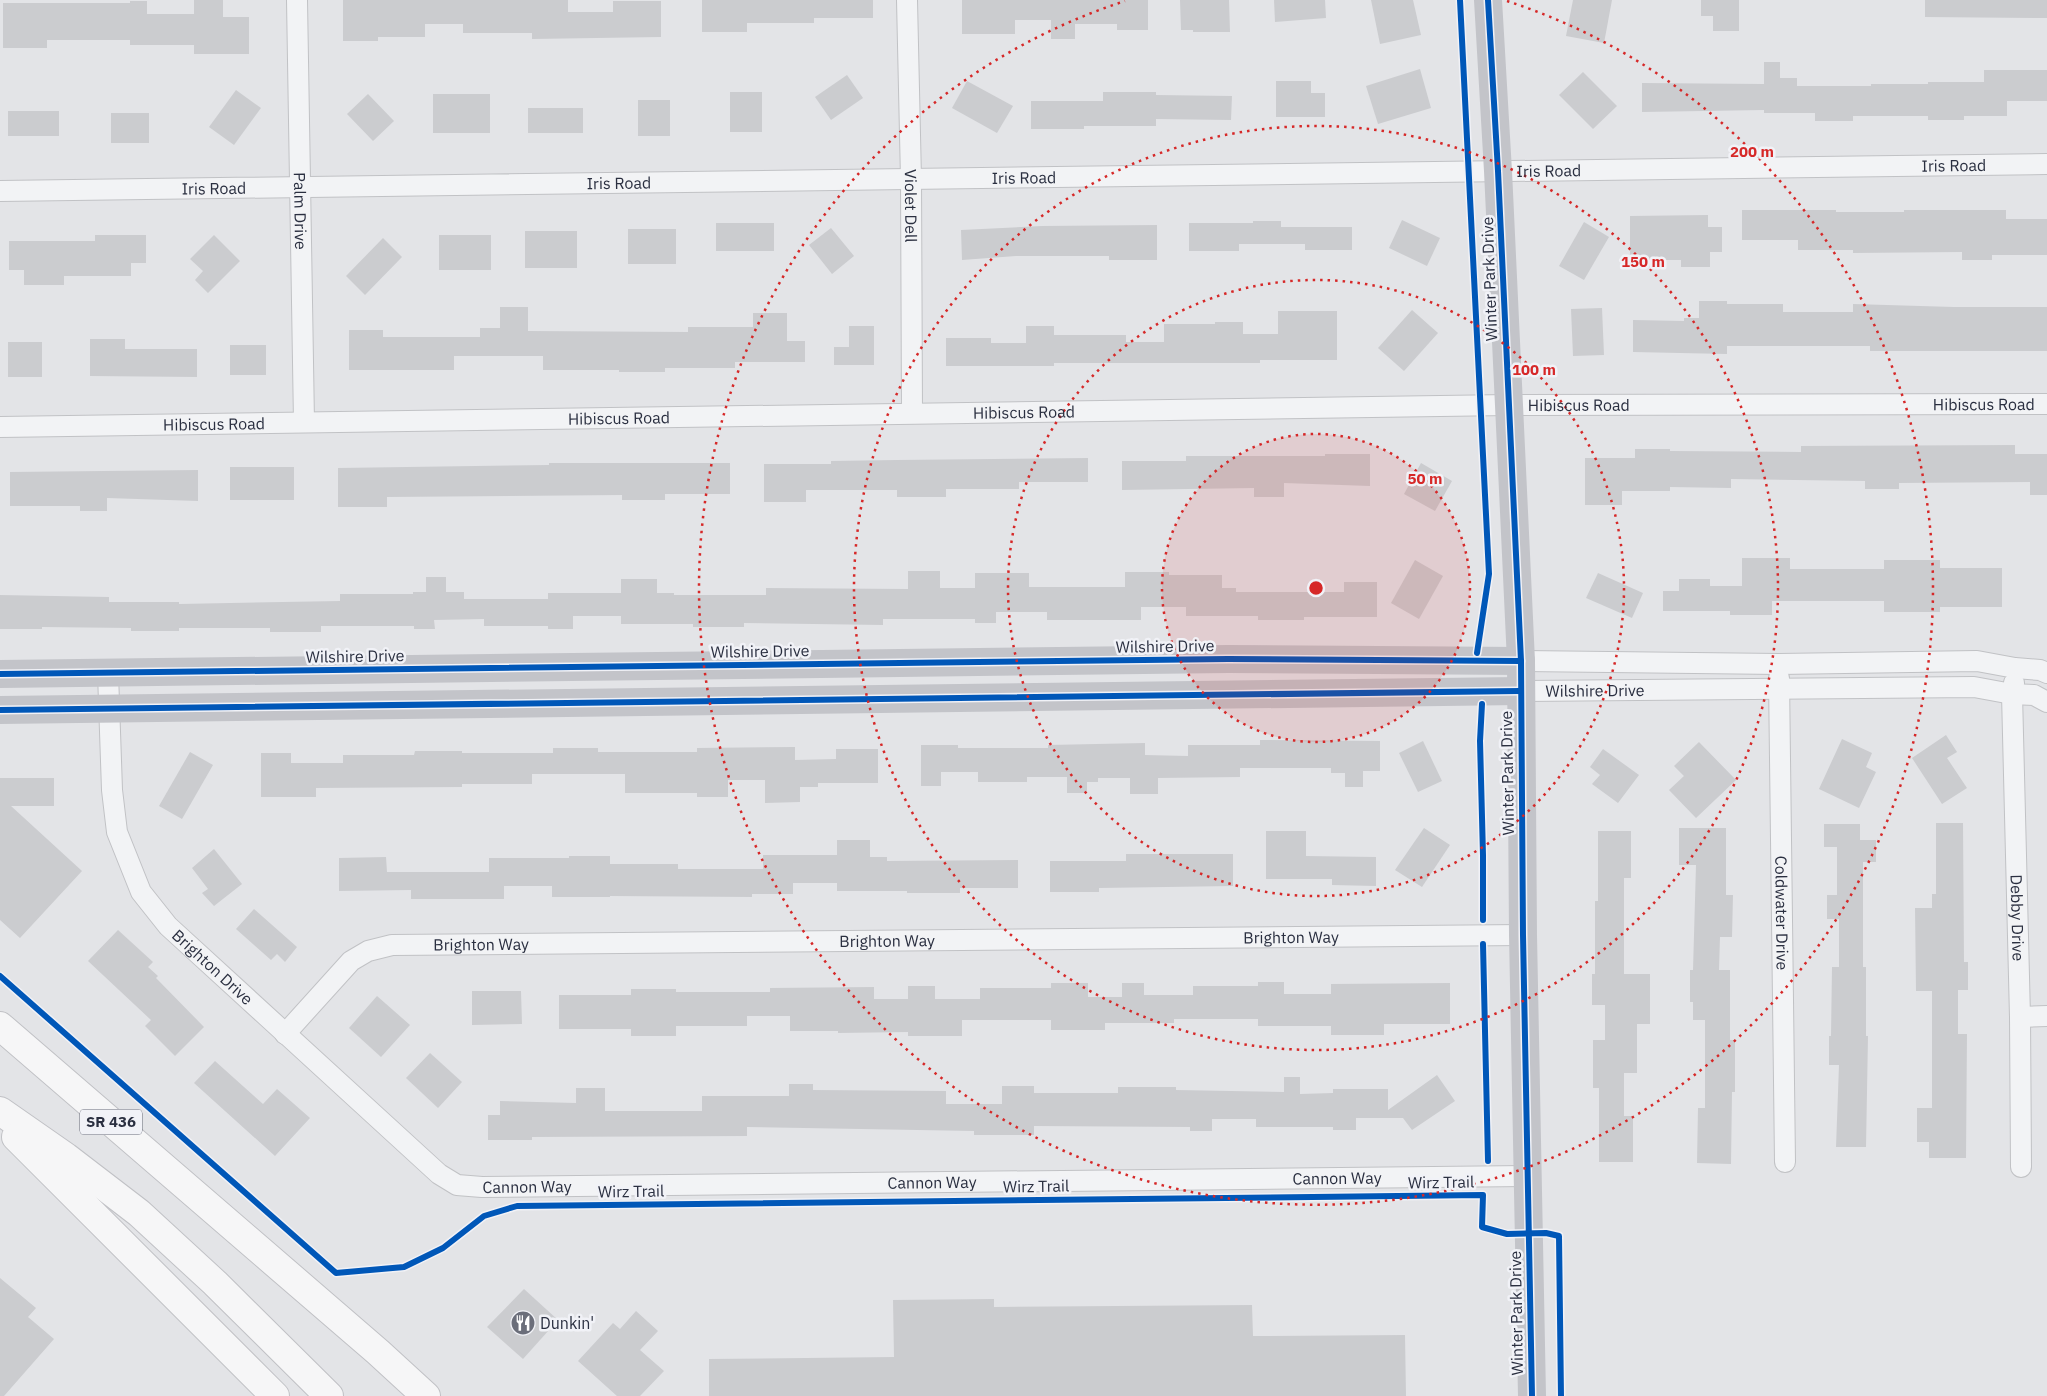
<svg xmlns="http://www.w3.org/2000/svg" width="2047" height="1396" viewBox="0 0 2047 1396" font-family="'IBM Plex Sans',sans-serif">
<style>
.building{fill:#cbcccf}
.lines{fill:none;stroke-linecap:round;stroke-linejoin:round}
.street-casing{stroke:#c1c2c5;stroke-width:22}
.primary-casing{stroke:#c0c1c5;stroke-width:30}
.street{stroke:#f2f3f5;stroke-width:20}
.secondary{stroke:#c3c4c9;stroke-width:28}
.primary{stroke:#f6f6f7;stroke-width:28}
.cycleway-casing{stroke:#f1f2f7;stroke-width:9}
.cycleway{stroke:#0057b8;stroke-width:6}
.ring{fill:none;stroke:#d62828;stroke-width:2.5;stroke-dasharray:2.5 5}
.labels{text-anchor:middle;stroke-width:5;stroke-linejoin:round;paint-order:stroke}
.shield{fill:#f1f2f7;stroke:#666a77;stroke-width:1}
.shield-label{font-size:15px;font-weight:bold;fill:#2a2f40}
.street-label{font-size:16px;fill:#2a2f40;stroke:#f1f2f7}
.poi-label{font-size:16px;fill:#2a2f40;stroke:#f1f2f7;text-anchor:start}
.centre{fill:#d62828;stroke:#f1f2f7;stroke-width:2.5}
.ring-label{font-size:15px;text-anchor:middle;font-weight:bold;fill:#d62828;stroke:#f1f2f7;stroke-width:5;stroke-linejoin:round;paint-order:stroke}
</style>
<rect width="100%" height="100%" fill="#e3e4e7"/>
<g class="building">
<polygon points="194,0 223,0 223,17 249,17 249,54 194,54 194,45 130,45 130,40 47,40 47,48 3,48 3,3 130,3 130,1 147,1 147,14 194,14"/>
<polygon points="343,0 568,0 568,12 613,12 613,1 661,1 661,37 532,39 532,33 463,33 463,24 425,24 425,37 378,37 378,41 343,41"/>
<polygon points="702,0 873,0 873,18 814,18 814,23 747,23 747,32 702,32"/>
<polygon points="962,0 1148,0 1148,30 1117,30 1117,24 1075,24 1075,39 1051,39 1051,20 1015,20 1015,34 962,34"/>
<polygon points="1180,0 1229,0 1230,32 1193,32 1193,30 1181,30"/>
<polygon points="1274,0 1325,0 1326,18 1275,22"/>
<polygon points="1371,0 1413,0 1421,35 1380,44"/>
<polygon points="1573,0 1612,0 1604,43 1566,36"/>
<polygon points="1701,0 1739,0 1739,31 1713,31 1713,16 1701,16"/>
<polygon points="1925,0 2047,0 2047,18 1925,17"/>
<polygon points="1764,62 1780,62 1780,78 1797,78 1797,86 1871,86 1871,84 1928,84 1928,82 1984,82 1984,70 2047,70 2047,101 2007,101 2007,116 1964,116 1964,120 1928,120 1928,116 1853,116 1853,121 1815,121 1815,113 1764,113 1764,110 1642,112 1642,83 1764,84"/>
<polygon points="1420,69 1431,108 1378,124 1366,86"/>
<polygon points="1583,72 1617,106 1593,129 1559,95"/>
<polygon points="847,75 863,98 831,120 815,97"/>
<polygon points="967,81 1013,106 997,133 952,108"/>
<polygon points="1276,81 1311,81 1311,93 1325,93 1325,117 1276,117"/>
<polygon points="236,90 261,108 234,145 209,127"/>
<rect x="730" y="92" width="32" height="40"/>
<polygon points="1103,92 1156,92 1156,95 1232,96 1231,120 1156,119 1156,126 1084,126 1084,129 1031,129 1031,101 1103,101"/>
<polygon points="368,94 394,121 373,141 347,114"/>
<rect x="433" y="94" width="57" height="39"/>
<rect x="638" y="100" width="32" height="36"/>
<rect x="528" y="108" width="55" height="25"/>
<rect x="8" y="111" width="51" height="25"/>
<rect x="111" y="113" width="38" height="30"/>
<polygon points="1742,210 1836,210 1836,212 1904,212 1904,210 2006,210 2006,219 2047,219 2047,255 1992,255 1992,260 1962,260 1962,252 1853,253 1853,250 1798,250 1798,240 1742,240"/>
<polygon points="1708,215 1708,227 1722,227 1722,252 1710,252 1710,267 1681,267 1681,260 1630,260 1630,216"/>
<polygon points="1402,220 1440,238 1427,266 1389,248"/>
<polygon points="1253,221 1281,221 1281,227 1352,227 1352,250 1305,250 1305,244 1239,244 1239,251 1189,251 1189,223 1253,223"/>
<polygon points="1584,222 1609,237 1584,280 1559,266"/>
<rect x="716" y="223" width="58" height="28"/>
<polygon points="1157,225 1157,260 1109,260 1109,256 1016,256 962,260 961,230 1042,226"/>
<polygon points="831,228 854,256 832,274 809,245"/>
<rect x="628" y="229" width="48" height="35"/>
<rect x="525" y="231" width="52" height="37"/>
<polygon points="95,235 146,235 146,263 131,263 131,276 64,276 64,285 24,285 24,270 9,270 9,241 95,241"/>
<polygon points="214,235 240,261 208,293 195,280 203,271 190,259"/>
<rect x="439" y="235" width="52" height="35"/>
<polygon points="383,238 402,257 365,295 346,276"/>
<polygon points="1699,301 1727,301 1727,304 1783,304 1783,312 1853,312 1853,304 1954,307 2047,307 2047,351 1870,351 1870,346 1727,346 1727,354 1633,352 1633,320 1684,321 1684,318 1699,318"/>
<polygon points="500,307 528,307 528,331 688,332 688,327 753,327 753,313 787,313 787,341 805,341 805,362 735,362 735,368 665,368 665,372 619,372 619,370 543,370 543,356 454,356 454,370 349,370 349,330 383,330 383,337 480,337 480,328 500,328"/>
<polygon points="1602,308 1604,355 1573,356 1571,309"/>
<polygon points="1412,310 1438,333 1404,371 1378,348"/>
<polygon points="1278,311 1337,311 1337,360 1260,360 1260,363 1054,363 1054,366 946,366 946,338 991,338 991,343 1026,343 1026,326 1054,326 1054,335 1126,335 1126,342 1164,342 1164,324 1215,324 1215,322 1243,322 1243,334 1278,334"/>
<polygon points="849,326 874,326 874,365 834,365 834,347 849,347"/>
<polygon points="90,339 125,339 125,349 197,349 197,377 90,376"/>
<rect x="8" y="342" width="34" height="35"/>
<rect x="230" y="345" width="36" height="30"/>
<polygon points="2015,445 2015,454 2047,454 2047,495 2030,495 2030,482 1899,483 1899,489 1865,489 1865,481 1731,479 1731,488 1670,487 1670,491 1622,491 1622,505 1585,505 1585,458 1635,458 1635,449 1670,449 1670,451 1801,452 1801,446"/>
<polygon points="1325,454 1370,454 1370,486 1284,483 1284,497 1254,497 1254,488 1122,490 1122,461 1186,461 1186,456 1325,456"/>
<polygon points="1088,458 1088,482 1019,482 1019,489 946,489 946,497 897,497 897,490 806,490 806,502 764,502 764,464 831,464 831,461 897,460"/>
<polygon points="549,463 730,463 730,494 665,494 665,500 622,500 622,495 387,497 387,507 338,507 338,468 549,465"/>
<polygon points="1421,463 1452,481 1435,511 1404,494"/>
<rect x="230" y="467" width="64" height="33"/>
<polygon points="198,470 198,501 107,498 107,511 80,511 80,506 10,506 10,472"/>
<polygon points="1742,558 1790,558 1790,569 1884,569 1884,560 1940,560 1940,568 2002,568 2002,607 1940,607 1940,612 1884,612 1884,601 1772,601 1772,615 1730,615 1730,611 1663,611 1663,591 1679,591 1679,579 1710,579 1710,586 1742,586"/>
<polygon points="1415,560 1443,576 1419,619 1391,603"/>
<polygon points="908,571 940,571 940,588 975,588 975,573 1029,573 1029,587 1125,587 1125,572 1169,572 1169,575 1222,575 1222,588 1236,588 1236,592 1344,592 1344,582 1377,582 1377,617 1304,617 1304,620 1258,620 1258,616 1186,616 1186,607 1141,607 1141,620 1047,620 1047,612 996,612 996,623 975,623 975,619 883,619 883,625 744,623 744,627 693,627 693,624 621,624 621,616 573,616 573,629 548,629 548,626 484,626 484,619 434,620 435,629 414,629 414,626 321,626 321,632 270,632 270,628 179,628 179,631 131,631 131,628 42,627 42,629 0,629 0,595 109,597 109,602 179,602 179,604 340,601 340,594 413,594 413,592 426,592 426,577 446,577 446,592 464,592 464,599 548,599 548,593 621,593 621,579 657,579 657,593 674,593 674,595 766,595 766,588 908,589"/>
<polygon points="1598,573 1643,593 1632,618 1586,598"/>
<polygon points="1946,735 1957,752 1947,758 1967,788 1942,804 1912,758"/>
<polygon points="1842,739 1872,753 1866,767 1876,772 1859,808 1819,789"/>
<polygon points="1260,740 1380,741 1380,771 1363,771 1363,787 1345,787 1345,773 1331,773 1331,768 1240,768 1240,777 1158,778 1158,794 1130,794 1130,778 1098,778 1098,782 1087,782 1087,793 1067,793 1067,777 1027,777 1027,782 978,782 978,772 941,772 941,786 921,786 921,745 958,745 958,748 1048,748 1048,745 1145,743 1145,755 1188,756 1188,745 1260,745"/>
<polygon points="1423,741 1442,781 1418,792 1399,753"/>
<polygon points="1699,742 1736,780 1696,818 1669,790 1684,776 1674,766"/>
<polygon points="795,747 795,760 836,759 836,749 878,749 878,783 818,783 818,787 800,787 800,802 765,803 765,780 728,780 728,797 697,797 697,793 625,793 625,774 532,774 532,784 462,784 462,787 316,788 316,797 261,797 261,753 291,753 291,763 343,763 343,755 414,755 415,751 462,751 462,753 553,753 553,748 598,748 598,752 697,752 697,748"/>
<polygon points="1603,749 1639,775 1618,803 1592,784 1600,775 1590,767"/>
<polygon points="190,752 213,765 182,819 159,806"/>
<polygon points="0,778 54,778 54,806 11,806 82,871 20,938 0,920"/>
<polygon points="1936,823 1963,823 1964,962 1968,962 1968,990 1958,990 1958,1034 1967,1034 1966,1158 1929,1158 1929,1142 1917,1142 1917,1108 1932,1108 1932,991 1916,991 1915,908 1932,908 1932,894 1936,894"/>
<polygon points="1824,824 1860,824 1860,840 1876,840 1876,862 1863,862 1863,967 1866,967 1866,1036 1868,1036 1866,1147 1836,1147 1839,1065 1829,1065 1829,1036 1831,1036 1832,967 1839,967 1839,919 1827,919 1827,895 1837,895 1837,847 1824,847"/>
<polygon points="1424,828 1450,845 1422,887 1395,870"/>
<polygon points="1679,828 1726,828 1726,895 1733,895 1732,937 1720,937 1719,970 1730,970 1730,1040 1735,1040 1735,1092 1732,1092 1731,1164 1697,1163 1698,1108 1705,1108 1705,1020 1693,1020 1693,1002 1690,1002 1690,970 1693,970 1696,865 1679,865"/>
<polygon points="1266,831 1306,831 1306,856 1376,857 1376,886 1332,885 1332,879 1266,879"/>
<polygon points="1598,831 1631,831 1631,878 1624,878 1624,974 1650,974 1650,1024 1637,1024 1637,1073 1624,1073 1624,1116 1633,1116 1633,1162 1599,1162 1599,1088 1593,1088 1593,1040 1605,1040 1605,1005 1592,1005 1592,974 1595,974 1595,901 1598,901"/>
<polygon points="837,840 870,840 870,857 887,857 887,861 1018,860 1018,888 960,888 960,893 907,893 907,891 837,891 837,883 793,883 793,894 752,894 752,897 610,896 610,897 552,897 552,886 504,886 504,899 411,899 411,890 339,891 339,858 386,857 387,872 489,872 489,858 569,858 569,856 610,856 610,864 678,864 678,869 763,869 763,855 837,855"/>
<polygon points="214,849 242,884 214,906 202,893 208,889 192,868"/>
<polygon points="1126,854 1233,854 1233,886 1099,888 1099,892 1050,892 1050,861 1126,861"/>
<polygon points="254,909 297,947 285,962 277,954 271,960 236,929"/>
<polygon points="118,930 153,962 148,967 158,976 156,978 204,1027 175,1056 145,1026 151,1020 88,961"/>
<polygon points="1258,982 1284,982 1284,994 1331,994 1331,984 1450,983 1450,1024 1384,1024 1384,1035 1331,1035 1331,1026 1258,1026 1258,1019 1174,1019 1174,1023 1105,1023 1105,1030 1051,1030 1051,1020 962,1020 962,1036 908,1036 908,1032 838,1033 838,1031 790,1031 790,1016 747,1016 747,1026 676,1026 676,1036 631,1036 631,1029 559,1029 559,995 631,995 631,989 676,989 676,992 770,992 770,988 874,987 874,999 908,999 908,986 935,986 935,999 980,999 980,988 1051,988 1051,983 1088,983 1088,997 1122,997 1122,983 1144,983 1144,995 1193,995 1193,986 1258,986"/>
<polygon points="472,991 521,991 522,1024 472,1025"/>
<polygon points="377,996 410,1025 381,1057 349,1028"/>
<polygon points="430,1053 462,1082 438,1108 406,1078"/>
<polygon points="215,1061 263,1104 277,1089 310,1118 275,1156 194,1083"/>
<polygon points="1437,1075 1455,1101 1412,1130 1403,1118 1356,1118 1356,1130 1333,1130 1333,1127 1256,1127 1256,1119 1212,1119 1212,1131 1190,1131 1190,1127 1034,1126 1034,1135 974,1135 974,1131 747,1127 747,1136 532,1137 532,1140 488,1140 488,1115 500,1115 500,1101 576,1103 576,1088 605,1088 605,1111 702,1111 702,1096 789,1096 789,1084 813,1084 813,1090 946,1091 946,1104 1002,1104 1002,1086 1034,1086 1034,1093 1118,1093 1118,1087 1176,1087 1176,1090 1284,1092 1284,1077 1300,1077 1300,1094 1333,1093 1333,1089 1388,1089 1388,1110"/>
<polygon points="0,1278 36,1308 28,1317 54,1339 4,1396 0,1396"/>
<polygon points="524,1289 558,1320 523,1359 487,1327"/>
<polygon points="994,1299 994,1307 1252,1305 1253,1336 1405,1335 1406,1396 709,1396 709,1359 894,1357 893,1300"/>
<polygon points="636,1311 658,1331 640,1350 664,1371 640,1396 617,1396 578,1361 613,1323 620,1329"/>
</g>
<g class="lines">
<defs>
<g id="street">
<path id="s1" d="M297,0L304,422"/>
<path id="s2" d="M907,0L911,179L912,412"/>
<path id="s3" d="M0,191L2047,164"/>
<path id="s4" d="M0,427L1508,405L2047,404"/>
<polyline points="1521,661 1779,664 1977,661 2015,668 2040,670 2047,673"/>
<path id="s5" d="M108,673L112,790L117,832L141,892L168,926L439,1174L457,1185L482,1187L1528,1176"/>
<path id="s6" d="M1779,678L1785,1162"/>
<path id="s7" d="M2014,683L2012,694L2020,1017L2021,1167"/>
<path id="s8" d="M1520,691L1974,687L2012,694L2034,695L2047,702"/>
<polyline points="2020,1017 2047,1016"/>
<path id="s9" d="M285,1034L351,961L368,951L392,945L1523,935"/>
</g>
<g id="primary">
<polyline points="0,1026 378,1352 426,1396"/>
<polyline points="0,1111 66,1157 139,1213 215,1283 329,1396"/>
<polyline points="16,1137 275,1396"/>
</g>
</defs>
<use href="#street" class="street-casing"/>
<use href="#primary" class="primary-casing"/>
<use href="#street" class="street"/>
<g class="secondary">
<polyline points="1488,0 1498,171 1521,661 1523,935 1532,1396"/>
<polyline points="0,674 1228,659 1521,661"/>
<polyline points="0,710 1520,691"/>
</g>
<use href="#primary" class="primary"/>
<defs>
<g id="cycleway">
<polyline points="1460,0 1489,574 1477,653"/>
<polyline points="1488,0 1498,171 1521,661 1523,935 1532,1396"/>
<polyline points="0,674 1228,659 1521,661"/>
<polyline points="1482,704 1480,741 1483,855 1483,920"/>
<polyline points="0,710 1520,691"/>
<polyline points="1483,944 1488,1161"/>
<polyline points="0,976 336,1273 404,1267 443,1248 484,1216 517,1206 1483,1195 1482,1227 1507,1234 1546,1233 1559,1236 1561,1396"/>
</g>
</defs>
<use href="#cycleway" class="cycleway-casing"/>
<use href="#cycleway" class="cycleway"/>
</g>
<circle cx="1316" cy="588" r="154" fill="#d62828" fill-opacity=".12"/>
<g class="ring">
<circle cx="1316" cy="588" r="154"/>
<circle cx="1316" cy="588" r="308"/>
<circle cx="1316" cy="588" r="462"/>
<path d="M1507 1A617 617 0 1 1 1125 1"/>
</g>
<defs>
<symbol id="restaurant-disc" viewBox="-11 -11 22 22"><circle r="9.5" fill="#6b6e7a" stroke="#f1f2f7"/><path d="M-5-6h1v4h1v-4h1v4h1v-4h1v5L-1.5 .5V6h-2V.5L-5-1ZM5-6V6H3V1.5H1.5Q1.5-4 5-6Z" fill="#fff"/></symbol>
</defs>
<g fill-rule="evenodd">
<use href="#restaurant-disc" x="509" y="1309" width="28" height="28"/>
</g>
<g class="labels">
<rect class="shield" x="80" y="1109.5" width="62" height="25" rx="4"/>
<g class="shield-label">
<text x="111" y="1127">SR 436</text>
</g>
<g class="street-label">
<text dy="6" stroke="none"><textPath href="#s3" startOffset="1954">Iris Road</textPath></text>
<text dy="6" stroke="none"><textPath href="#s3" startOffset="1549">Iris Road</textPath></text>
<text dy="6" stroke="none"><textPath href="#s3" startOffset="1024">Iris Road</textPath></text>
<text dy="6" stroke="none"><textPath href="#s3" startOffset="619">Iris Road</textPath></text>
<text dy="6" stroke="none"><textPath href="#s3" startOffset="214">Iris Road</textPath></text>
<text dy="6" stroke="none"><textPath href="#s2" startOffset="206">Violet Dell</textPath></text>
<text dy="6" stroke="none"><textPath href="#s1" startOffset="211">Palm Drive</textPath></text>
<text transform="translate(1489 279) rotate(-92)" y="6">Winter Park Drive</text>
<text dy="6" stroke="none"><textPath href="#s4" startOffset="1984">Hibiscus Road</textPath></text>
<text dy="6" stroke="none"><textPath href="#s4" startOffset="1579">Hibiscus Road</textPath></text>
<text dy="6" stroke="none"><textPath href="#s4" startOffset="1024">Hibiscus Road</textPath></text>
<text dy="6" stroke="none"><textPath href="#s4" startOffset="619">Hibiscus Road</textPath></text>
<text dy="6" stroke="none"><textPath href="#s4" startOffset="214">Hibiscus Road</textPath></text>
<text transform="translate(1165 646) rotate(-1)" y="6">Wilshire Drive</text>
<text transform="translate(760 651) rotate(-1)" y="6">Wilshire Drive</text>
<text transform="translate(355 656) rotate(-1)" y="6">Wilshire Drive</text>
<text dy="6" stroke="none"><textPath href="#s8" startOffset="75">Wilshire Drive</textPath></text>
<text transform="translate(1507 773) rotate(-91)" y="6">Winter Park Drive</text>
<text dy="6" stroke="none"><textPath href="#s6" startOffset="235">Coldwater Drive</textPath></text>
<text dy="6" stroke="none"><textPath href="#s7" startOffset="235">Debby Drive</textPath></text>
<text dy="6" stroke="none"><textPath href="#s9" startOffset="1042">Brighton Way</textPath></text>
<text dy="6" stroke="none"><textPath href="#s9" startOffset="638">Brighton Way</textPath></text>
<text dy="6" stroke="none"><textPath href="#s9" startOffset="232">Brighton Way</textPath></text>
<text dy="6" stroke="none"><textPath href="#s5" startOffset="328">Brighton Drive</textPath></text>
<text dy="6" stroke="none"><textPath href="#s5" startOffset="1536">Cannon Way</textPath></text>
<text dy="6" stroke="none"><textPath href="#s5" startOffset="1131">Cannon Way</textPath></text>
<text transform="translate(1441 1182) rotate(-1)" y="6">Wirz Trail</text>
<text dy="6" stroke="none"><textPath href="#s5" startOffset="726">Cannon Way</textPath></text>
<text transform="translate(1036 1186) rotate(-1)" y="6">Wirz Trail</text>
<text transform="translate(631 1191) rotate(-1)" y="6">Wirz Trail</text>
<text transform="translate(1516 1313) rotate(-91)" y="6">Winter Park Drive</text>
</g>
<g class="poi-label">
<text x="540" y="1329">Dunkin'</text>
</g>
</g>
<circle cx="1316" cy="588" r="8" class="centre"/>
<g class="ring-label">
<text x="1752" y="157">200 m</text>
<text x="1643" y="267">150 m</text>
<text x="1534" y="375">100 m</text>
<text x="1425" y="484">50 m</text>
</g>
</svg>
